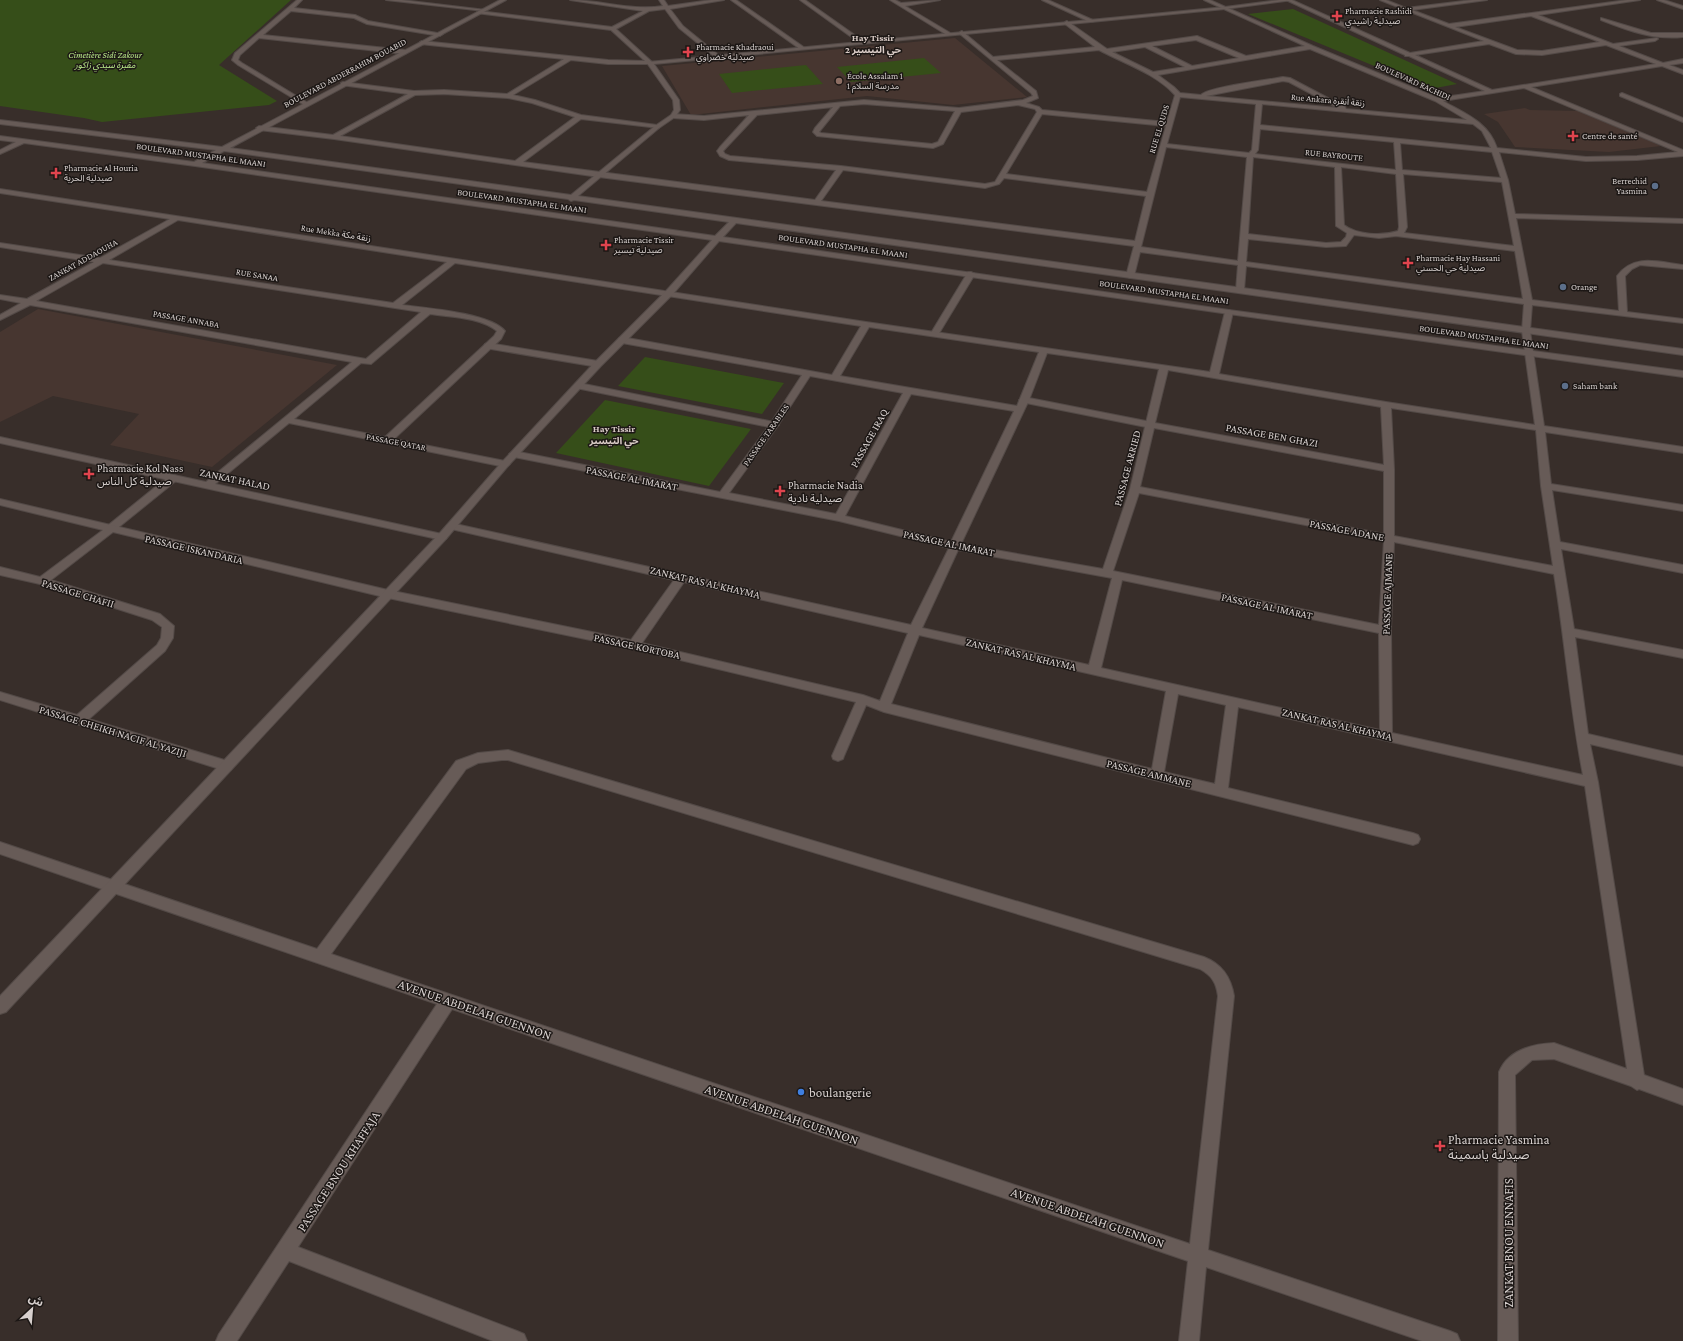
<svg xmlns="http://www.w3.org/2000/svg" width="1683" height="1341" viewBox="0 0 1683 1341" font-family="'Crimson Pro','Noto Sans Arabic',serif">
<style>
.built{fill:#473630}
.green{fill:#364e19}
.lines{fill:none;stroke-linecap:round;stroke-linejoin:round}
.pedestrian-casing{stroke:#534a47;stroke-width:2}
.minor-casing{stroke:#534a47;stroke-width:2}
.tertiary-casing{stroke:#534a47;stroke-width:2}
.pedestrian{fill:#675b57;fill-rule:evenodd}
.minor{fill:#675b57;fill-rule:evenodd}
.tertiary{fill:#675b57;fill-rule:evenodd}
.health-dot{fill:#e0444e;stroke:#1c1715;stroke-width:1.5}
.education-dot{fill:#8d6e63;stroke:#1c1715;stroke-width:1.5}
.service-dot{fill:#5c6f8a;stroke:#1c1715;stroke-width:1.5}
.shop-dot{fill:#3f7fe0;stroke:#1c1715;stroke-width:1.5}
.labels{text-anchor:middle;stroke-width:3;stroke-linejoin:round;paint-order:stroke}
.far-poi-label{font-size:9px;fill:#d7d0ce;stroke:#1c1715;text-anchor:start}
.far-park-label{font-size:9px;font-style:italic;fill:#bced8b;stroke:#1c1715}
.far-street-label{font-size:9px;fill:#d7d0ce;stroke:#1c1715}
.far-neighbourhood-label{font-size:10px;font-weight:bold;fill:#d9cbc6;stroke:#1c1715}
.street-label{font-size:11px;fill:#d7d0ce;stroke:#1c1715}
.poi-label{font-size:11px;fill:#d7d0ce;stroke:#1c1715;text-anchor:start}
.near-street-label{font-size:13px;fill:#d7d0ce;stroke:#1c1715}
.near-poi-label{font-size:13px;fill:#d7d0ce;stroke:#1c1715;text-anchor:start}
</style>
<rect width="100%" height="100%" fill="#382e2a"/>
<g class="built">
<polygon points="955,38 1027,97 953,105 867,96 691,115 662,66"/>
<polygon points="1525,108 1530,110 1580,111 1661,146 1609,152 1515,147 1498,122 1484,114"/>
<polygon points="38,309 337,365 212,467 110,445 139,414 53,396 0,422 0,332"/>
</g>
<g class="green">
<polygon points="0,0 291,0 219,65 277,101 269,105 102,122 84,118 0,106"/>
<polygon points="1293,9 1457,84 1430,89 1248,14"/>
<polygon points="924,58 941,73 851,82 837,67"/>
<polygon points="806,65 823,84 732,93 719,74"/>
<polygon points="645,357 784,383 762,414 618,386"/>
<polygon points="605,400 751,429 709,486 556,453"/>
</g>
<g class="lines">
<defs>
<g id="pedestrian">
<polygon points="968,272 971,272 975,274 938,335 932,335 931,333"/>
<polygon points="488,343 598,361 602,364 598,367 485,348 484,346 485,344"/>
<polygon points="579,383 774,422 779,425 774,428 576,388 575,386"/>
<polygon points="1024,397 1151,422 1156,425 1151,428 1021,402 1019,400"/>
<polygon points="173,475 177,476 178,478 177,480 114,531 106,531 105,529 106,527 169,476"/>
</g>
<g id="minor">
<polygon points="297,0 302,0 294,8 355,15 368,21 443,34 440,36 367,24 354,18 291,11 263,35 405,50 408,52 405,54 259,38 240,55 238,60 242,63 308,103 309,104 306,106 238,65 232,60 235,53"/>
<polygon points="386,0 402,0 486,10 484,11"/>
<path d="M570,0C601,0 632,11 663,6L659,0H664L668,6L711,0H724L670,9L683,26L721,57L716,58L679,28L665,9L649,11L616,29L652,62V64H608L571,60L513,95L535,100L581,115L657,125L659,126V128L581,119L523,162L815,200L836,170L729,160L720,156L717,151L720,147L749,115L704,120L673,118L670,116L673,114L704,116L864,100L959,108L1023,100L1033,96L1031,93L960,34V32L962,31L993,57L1095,47L1065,24V22L1067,21L1107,49L1197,36L1246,56L1305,46L1204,0H1210L1313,46L1438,98L1485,91L1409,56H1405V55L1286,0H1292L1410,53L1484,41L1380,0H1386L1406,8L1472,0H1487L1412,10L1449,24L1627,0H1640L1538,15L1613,44L1657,38L1658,39L1655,41L1619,46L1663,63L1683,59V63L1669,65L1683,70V74L1662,66L1531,87L1683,150V156L1637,160L1586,161L1499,152L1508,180L1515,214L1683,219V223L1516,218L1532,300L1619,311L1617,276C1634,253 1658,262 1683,265V269L1640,265L1632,269L1625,276L1627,312L1683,319V323L1532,305L1530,331L1544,426L1683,447V453L1545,432L1551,484L1683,505V511L1552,490L1560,542L1683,565V573L1561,549L1574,629L1683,650V658L1575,637L1588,734L1683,756V766L1590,744L1598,782L1644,1075L1683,1089V1105L1639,1089L1637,1090L1631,1086L1554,1059L1532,1060L1515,1075L1518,1341H1498L1499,1072C1508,1050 1532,1044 1554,1043L1627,1069L1585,786L1238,707L1228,788L1413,833L1418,835L1420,839L1418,843L1413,845L884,712L866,705L844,756L843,759L838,761L833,759L832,756L856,702L634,649L388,598L113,532L51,580L160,614L174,626L173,638L165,651L89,719L231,762L233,766L231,770L226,771L0,700V692L77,715L157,645L161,638L162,627L152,620L40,584L0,575V567L40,577L103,530L0,505V499L388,590L631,640L674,580L451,529L446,526L451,523L911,625L949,548L839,521L514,457L509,454L514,451L720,492L770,424L802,375L622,343L618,340L619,338L622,337L832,375L861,326L455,263L402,305C426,308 490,313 505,331L501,339L394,439L505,461L510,464L508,466L505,467L289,423L215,484L442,534L447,537L446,539L442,540L0,443V437L206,482L352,362L30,305L0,320V315L21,303L0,299V295L27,299L94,262L0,247V243L100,258L170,219L0,193V189L866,322L1210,372L1225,312L1229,310L1233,312L1219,374L1386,402L1535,425L1522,331L1524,304L1246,266L1244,290L1240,292L1236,290L1238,265L1140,252L1134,276L1130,278L1126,276L1134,246L599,177L334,139L259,130L256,128L259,126L333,135L408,94L341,85V83L343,82L414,91L444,90L507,94L564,59L420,44V42L422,41L608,60L645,61L611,30L476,13L479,11L612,27L643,11ZM1531,16L1600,42L1542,51L1517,50L1455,27ZM1196,40L1239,58L1192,66L1152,46ZM1489,44L1516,54L1542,55L1606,45L1656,64L1492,90L1415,55ZM1145,47L1185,67L1153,72L1112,52ZM1310,49L1435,101L1467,120L1346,109L1345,107L1290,78L1283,77C1268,80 1208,87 1201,95L1180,93L1174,87L1158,75ZM1099,50C1125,64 1155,73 1175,95L1167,122L1042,110L1039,107L1026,103L1038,98L1036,91L997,60ZM1283,81L1289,82L1338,108L1206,96ZM1524,88L1678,152L1637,156L1586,157L1497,148C1488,122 1466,114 1443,101ZM444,94L508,98L532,103L575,117L515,161L340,136L415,95ZM1180,97L1256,104L1252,150L1249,153L1167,144ZM864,104L955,111L938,142L932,144L821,133L819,132L840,106ZM1262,104L1473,124L1482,131L1491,148L1260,125ZM1018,105L1035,109L1037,112L995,182L985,184L841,166L730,156L725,154L723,151L757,115L833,107L815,128L813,132L817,136L933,148L943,144L961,112ZM1042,114L1166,126L1147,192L1006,174ZM1260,129L1394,142L1396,170L1255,154L1258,150ZM1400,143L1492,152L1501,178L1402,170ZM1166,147L1247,157L1238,261L1141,247ZM1253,157L1335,167L1336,226L1347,233L1346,237L1341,242L1326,243L1248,234ZM1341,167L1396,174L1399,227L1398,231C1382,236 1357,235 1344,225ZM843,170L985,188L999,184L1004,178L1146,196L1135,241L821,201ZM1403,174L1502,182L1514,246L1404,233L1407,227ZM178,220L447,262L393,303L109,260ZM1354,235L1379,238L1396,236L1515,251L1523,299L1246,262L1248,239L1326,247L1346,246ZM103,263L395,308L421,312L366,359L36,301ZM430,314C450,317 480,317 497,331L494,336L385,437L294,419L361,363L371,364ZM869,327L1039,352L1017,406L840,376ZM1047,353L1159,369L1130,489L1103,569L961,544L1029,400ZM1168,370L1381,407L1384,465L1155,423ZM810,376L903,393L836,514L729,493L777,427ZM911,394L1014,411L951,542L845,516ZM1391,408L1536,430L1541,486L1553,566L1394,536V469ZM1154,428L1384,471V534L1140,487ZM1139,493L1384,540L1379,625L1113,571ZM1394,542L1554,574C1565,641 1570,709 1583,775L1392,733L1391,630ZM958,550L1112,578L1089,665L922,628ZM1122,580L1379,633L1380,730L1101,668ZM684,582L908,633L880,701L863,695L642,643ZM919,635L1166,691L1152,769L891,704ZM1178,694L1226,705L1215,784L1164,772Z"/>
<polygon points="731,0 736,0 805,48 800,49"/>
<polygon points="800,0 805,0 866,43 861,44"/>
<polygon points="890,0 895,0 901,3 940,0 905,6 952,34 947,35"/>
<polygon points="1042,0 1048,0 1095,21 1090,22"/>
<polygon points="1657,0 1664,0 1683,6 1683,9"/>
<path d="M1601,18L1651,33H1683V37C1653,40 1629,31 1601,20Z"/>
<polygon points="1622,93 1683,118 1683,122 1620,96 1620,94"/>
<path d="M508,750L1204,957C1222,964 1231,977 1234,996L1208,1250L1450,1331L1457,1334L1460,1341H1422L1206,1267L1199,1341H1179L1188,1261L452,1009L298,1247L517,1331L524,1334L527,1341H493L289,1261L237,1341H216L219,1334L437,1004L0,854V842L317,949L456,761L478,753ZM502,760H508L1200,969C1212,976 1216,982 1218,996L1190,1244L331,954L466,769L478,763Z"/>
</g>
<path id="tertiary" d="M500,0H506L230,148L571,195L655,126L671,115L674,110L673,100L647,63L648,62L1225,7L1279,0H1293L1225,9L654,64L679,100L680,110L675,117L659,128L578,196L1683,349V355L736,223L723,237L1229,310L1683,371V377L1229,314L719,241L672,295L601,366L508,466L446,539L6,1012L0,1014V996L438,535L502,462L595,362L666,291L712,240L195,166L24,143L0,154V150L16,142L0,140V136L194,162L216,150L0,124V120L222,147ZM224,151L568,199L571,201L574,200L729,222L715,236L202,163Z"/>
</defs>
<use href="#pedestrian" class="pedestrian-casing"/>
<use href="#minor" class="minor-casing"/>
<use href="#tertiary" class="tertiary-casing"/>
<use href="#pedestrian" class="pedestrian"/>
<use href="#minor" class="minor"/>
<use href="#tertiary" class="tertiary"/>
</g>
<g class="health-dot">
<path d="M1335 10h4v4h4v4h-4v4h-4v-4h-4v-4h4z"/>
<path d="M686 46h4v4h4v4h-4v4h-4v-4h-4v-4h4z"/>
<path d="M1571 130h4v4h4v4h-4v4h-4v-4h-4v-4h4z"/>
<path d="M54 167h4v4h4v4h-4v4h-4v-4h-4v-4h4z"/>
<path d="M604 239h4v4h4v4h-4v4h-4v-4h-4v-4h4z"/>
<path d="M1406 257h4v4h4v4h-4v4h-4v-4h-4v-4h4z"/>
<path d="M87 468h4v4h4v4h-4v4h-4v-4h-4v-4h4z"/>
<path d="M778 485h4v4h4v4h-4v4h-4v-4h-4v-4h4z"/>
<path d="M1438 1140h4v4h4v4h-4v4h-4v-4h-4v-4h4z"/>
</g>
<circle class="education-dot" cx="839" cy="81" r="4"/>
<g class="service-dot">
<circle cx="1655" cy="186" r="4"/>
<circle cx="1563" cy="287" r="4"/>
<circle cx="1565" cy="386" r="4"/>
</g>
<circle class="shop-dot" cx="801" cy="1092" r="4"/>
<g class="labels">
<g class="far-poi-label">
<text x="1345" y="14">Pharmacie Rashidi<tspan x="1345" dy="10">صيدلية راشيدي</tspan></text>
<text x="696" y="50">Pharmacie Khadraoui<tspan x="696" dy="10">صيدلية خضراوي</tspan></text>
<text x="847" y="79">École Assalam 1<tspan x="847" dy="10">مدرسة السلام 1</tspan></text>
<text x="1582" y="139">Centre de santé</text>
<text x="64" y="171">Pharmacie Al Houria<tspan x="64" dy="10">صيدلية الحرية</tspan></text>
<text x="1647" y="184" text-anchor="end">Berrechid<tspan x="1647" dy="10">Yasmina</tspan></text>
<text x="614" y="243">Pharmacie Tissir<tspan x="614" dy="10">صيدلية تيسير</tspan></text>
<text x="1416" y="261">Pharmacie Hay Hassani<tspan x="1416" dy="10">صيدلية حي الحسني</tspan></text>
<text x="1571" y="290">Orange</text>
<text x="1573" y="389">Saham bank</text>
</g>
<g class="far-park-label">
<text x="105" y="58">Cimetière Sidi Zakour<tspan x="105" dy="10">مقبرة سيدي زاكور</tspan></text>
</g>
<g class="far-street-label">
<text transform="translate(345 73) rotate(-28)" y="3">BOULEVARD ABDERRAHIM BOUABID</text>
<text transform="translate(1413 81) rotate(24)" y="3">BOULEVARD RACHIDI</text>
<text transform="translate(1328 100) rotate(5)" y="3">Rue Ankara زنقة أنقرة</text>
<text transform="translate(1159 129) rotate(-73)" y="3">RUE EL QUDS</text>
<text transform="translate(201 155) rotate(8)" y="3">BOULEVARD MUSTAPHA EL MAANI</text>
<text transform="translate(1334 155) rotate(6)" y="3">RUE BAYROUTE</text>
<text transform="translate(522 201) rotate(8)" y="3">BOULEVARD MUSTAPHA EL MAANI</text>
<text transform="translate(336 233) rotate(9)" y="3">Rue Mekka زنقة مكة</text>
<text transform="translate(843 246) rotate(8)" y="3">BOULEVARD MUSTAPHA EL MAANI</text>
<text transform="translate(83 260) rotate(-29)" y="3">ZANKAT ADDAOUHA</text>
<text transform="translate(257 275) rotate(9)" y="3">RUE SANAA</text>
<text transform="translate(1164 292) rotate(8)" y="3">BOULEVARD MUSTAPHA EL MAANI</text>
<text transform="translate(186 319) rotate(10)" y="3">PASSAGE ANNABA</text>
<text transform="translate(1484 337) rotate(8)" y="3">BOULEVARD MUSTAPHA EL MAANI</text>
<text transform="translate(766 435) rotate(-55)" y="3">PASSAGE TARABLES</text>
<text transform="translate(396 442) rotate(11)" y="3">PASSAGE QATAR</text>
</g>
<g class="far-neighbourhood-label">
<text x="873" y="41">Hay Tissir<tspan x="873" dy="12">2 حي التيسير</tspan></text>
<text x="614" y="432">Hay Tissir<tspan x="614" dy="12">حي التيسير</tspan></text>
</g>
<g class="street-label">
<text transform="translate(1272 435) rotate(10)" y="4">PASSAGE BEN GHAZI</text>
<text transform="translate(869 438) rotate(-61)" y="4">PASSAGE IRAQ</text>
<text transform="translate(1127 468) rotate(-75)" y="4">PASSAGE ARRIED</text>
<text transform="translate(632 478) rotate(11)" y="4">PASSAGE AL IMARAT</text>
<text transform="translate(235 479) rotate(12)" y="4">ZANKAT HALAD</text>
<text transform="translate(1347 530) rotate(11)" y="4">PASSAGE ADANE</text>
<text transform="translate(949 543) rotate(12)" y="4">PASSAGE AL IMARAT</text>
<text transform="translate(194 549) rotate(13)" y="4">PASSAGE ISKANDARIA</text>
<text transform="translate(705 582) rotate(13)" y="4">ZANKAT RAS AL KHAYMA</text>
<text transform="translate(78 593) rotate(17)" y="4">PASSAGE CHAFII</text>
<text transform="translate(1387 594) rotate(-88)" y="4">PASSAGE AJMANE</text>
<text transform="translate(1267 606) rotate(12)" y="4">PASSAGE AL IMARAT</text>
<text transform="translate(637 646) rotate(12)" y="4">PASSAGE KORTOBA</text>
<text transform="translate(1021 654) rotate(13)" y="4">ZANKAT RAS AL KHAYMA</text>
<text transform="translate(1337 724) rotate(13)" y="4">ZANKAT RAS AL KHAYMA</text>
<text transform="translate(113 731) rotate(17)" y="4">PASSAGE CHEIKH NACIF AL YAZIJI</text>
<text transform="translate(1149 773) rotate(14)" y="4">PASSAGE AMMANE</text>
</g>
<g class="poi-label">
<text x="97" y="472">Pharmacie Kol Nass<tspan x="97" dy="13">صيدلية كل الناس</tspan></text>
<text x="788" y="489">Pharmacie Nadia<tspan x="788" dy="13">صيدلية نادية</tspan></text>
</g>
<g class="near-street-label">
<text transform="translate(475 1009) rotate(19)" y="5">AVENUE ABDELAH GUENNON</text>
<text transform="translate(782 1114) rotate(19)" y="5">AVENUE ABDELAH GUENNON</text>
<text transform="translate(338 1171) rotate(-57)" y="5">PASSAGE BNOU KHAFFAJA</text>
<text transform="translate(1088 1217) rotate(19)" y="5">AVENUE ABDELAH GUENNON</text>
<text transform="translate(1508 1243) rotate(-90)" y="5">ZANKAT BNOU ENNAFIS</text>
</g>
<g class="near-poi-label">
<text x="809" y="1097">boulangerie</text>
<text x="1448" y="1144">Pharmacie Yasmina<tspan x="1448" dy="15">صيدلية ياسمينة</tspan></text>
</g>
</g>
<g transform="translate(32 1309) rotate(26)" stroke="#1c1715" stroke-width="3" paint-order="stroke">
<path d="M0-3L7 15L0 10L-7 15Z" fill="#d7d0ce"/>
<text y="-6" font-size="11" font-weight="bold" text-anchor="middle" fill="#d7d0ce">ش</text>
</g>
</svg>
